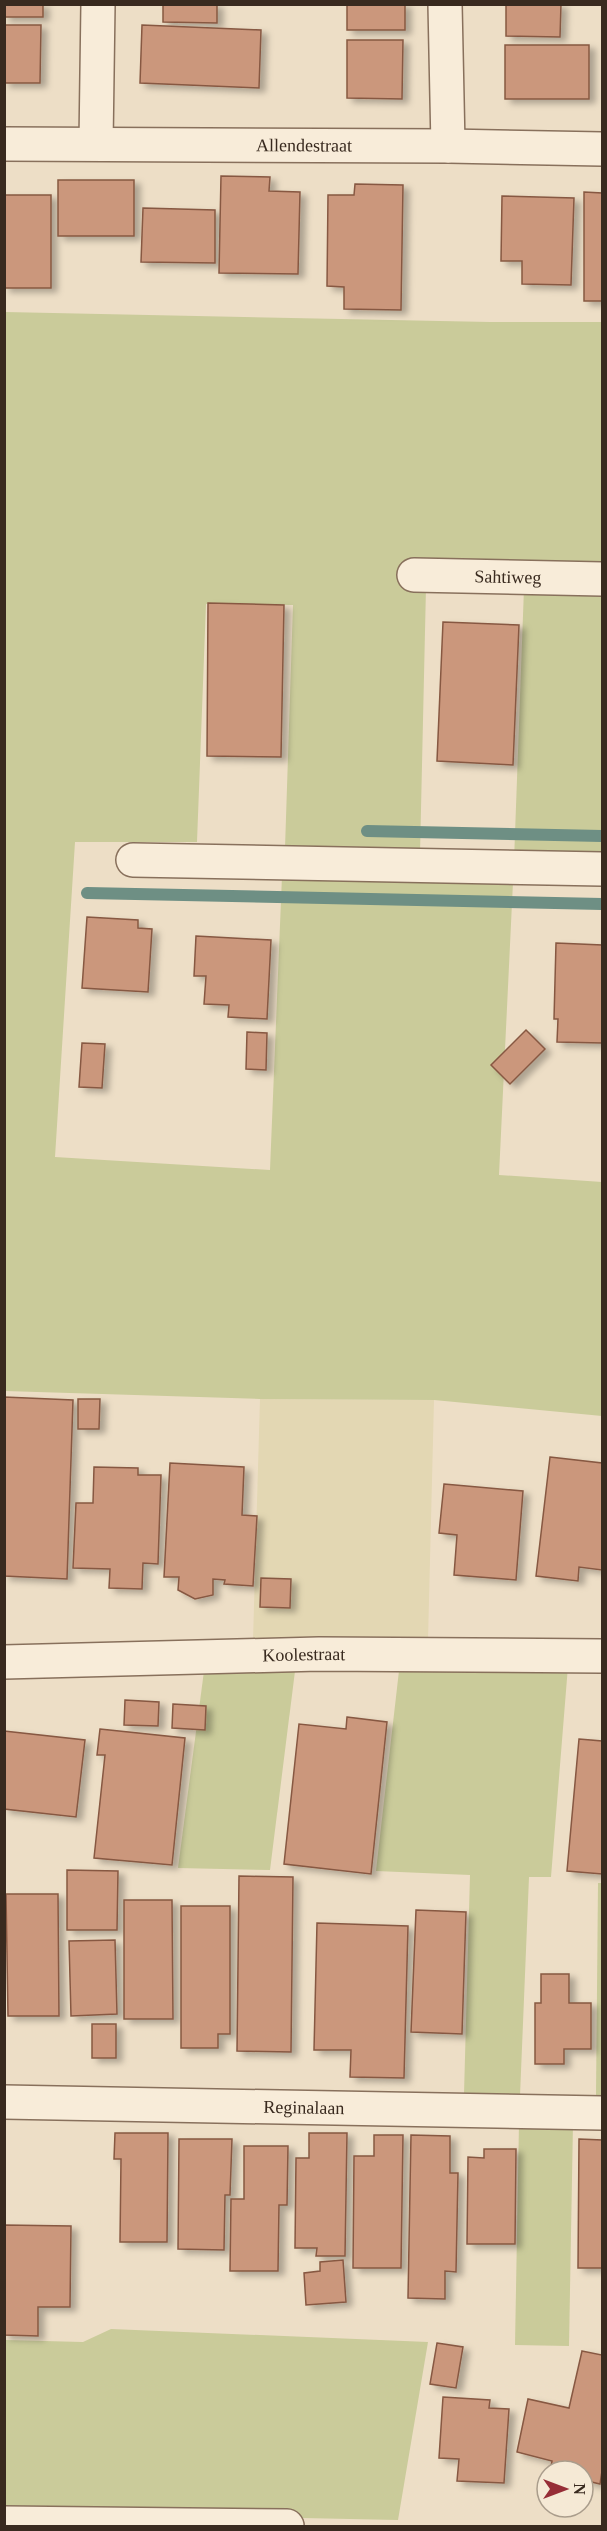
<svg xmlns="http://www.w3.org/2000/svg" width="607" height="2531" viewBox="0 0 607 2531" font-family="Georgia,serif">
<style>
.farmland{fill:#e3d7b3}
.green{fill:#cacb9a}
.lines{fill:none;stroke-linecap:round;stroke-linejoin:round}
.stream{stroke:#6e8f84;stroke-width:12}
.building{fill:#cb977c;stroke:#875842;stroke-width:1.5;filter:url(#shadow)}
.minor-casing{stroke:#88705c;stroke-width:36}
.minor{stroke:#f8ecd9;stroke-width:33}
.labels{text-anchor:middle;stroke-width:4.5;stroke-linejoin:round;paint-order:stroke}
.street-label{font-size:18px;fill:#392a1f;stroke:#f5e9d5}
</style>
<defs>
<filter id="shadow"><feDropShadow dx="6" dy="4" stdDeviation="3" flood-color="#0004"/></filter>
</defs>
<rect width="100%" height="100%" fill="#eddec6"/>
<polygon class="farmland" points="260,1399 434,1400 428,1640 253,1640"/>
<g class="green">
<polygon points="5,312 490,322 602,322 602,564 426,587 420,854 285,848 293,605 206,604 197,842 75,842 55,1157 270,1170 282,876 513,882 499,1175 602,1182 602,1416 434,1400 260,1399 5,1391"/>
<polygon points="524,588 602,589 602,862 514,861"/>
<polygon points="400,1662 568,1666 551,1877 529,1877 520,2096 464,2094 470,1875 376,1871"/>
<polygon points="204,1671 295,1671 270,1870 178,1868"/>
<polygon points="598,1883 602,1883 602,2096 596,2096"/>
<polygon points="519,2123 573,2123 569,2346 515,2345"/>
<polygon points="111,2329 428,2342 398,2520 5,2512 5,2340 83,2342"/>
</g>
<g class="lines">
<g class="stream">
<polyline points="367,831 602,836"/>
<polyline points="87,893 602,904"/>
</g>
</g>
<g class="building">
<rect x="4" y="4" width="39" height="13"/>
<polygon points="163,4 217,4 217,23 163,22"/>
<rect x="347" y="4" width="58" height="26"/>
<polygon points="506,4 561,4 560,37 506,36"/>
<polygon points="4,25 41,25 40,83 4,83"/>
<polygon points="142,25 261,30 259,88 140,83"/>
<polygon points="347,40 403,40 402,99 347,98"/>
<rect x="505" y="45" width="84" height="54"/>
<polygon points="221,176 270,177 269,191 300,192 298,274 219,273"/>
<rect x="58" y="180" width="76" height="56"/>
<polygon points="355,184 403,185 401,310 344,309 344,287 327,286 328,195 354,195"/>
<polygon points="584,192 602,193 602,301 584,301"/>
<rect x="4" y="195" width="47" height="93"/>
<polygon points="502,196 574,198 571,285 522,284 522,261 501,261"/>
<polygon points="143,208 215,210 215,263 141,262"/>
<polygon points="208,603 284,605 281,757 207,756"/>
<polygon points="443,622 519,625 513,765 437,761"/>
<polygon points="87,917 138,920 138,928 152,929 148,992 82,988"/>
<polygon points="196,936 271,940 267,1019 228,1017 229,1005 204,1004 206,976 194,976"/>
<polygon points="556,943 602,945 602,1043 557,1042 558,1019 554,1019"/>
<polygon points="526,1030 545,1049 510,1084 491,1065"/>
<polygon points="247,1032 267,1033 266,1070 246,1069"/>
<polygon points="82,1043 105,1044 102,1088 79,1087"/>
<polygon points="4,1397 73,1400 67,1579 4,1576"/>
<polygon points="78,1399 100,1399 99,1429 78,1429"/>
<polygon points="550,1457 602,1463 602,1570 579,1567 578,1581 536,1576"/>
<polygon points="170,1463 244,1467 242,1515 257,1516 253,1586 224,1584 225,1580 213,1579 213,1595 195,1599 178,1590 179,1577 164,1577"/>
<polygon points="94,1467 138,1468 138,1475 161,1475 158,1564 143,1563 142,1589 109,1588 110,1569 73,1568 76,1503 93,1503"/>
<polygon points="444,1484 523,1491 516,1580 454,1575 457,1535 439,1533"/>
<polygon points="261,1578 291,1579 290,1608 260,1607"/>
<polygon points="125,1700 159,1702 158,1726 124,1725"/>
<polygon points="173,1704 206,1706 205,1730 172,1728"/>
<polygon points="347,1717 387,1722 371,1874 284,1864 299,1724 346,1729"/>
<polygon points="100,1729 185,1738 172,1865 94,1858 105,1755 97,1755"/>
<polygon points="4,1731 85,1740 76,1817 4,1809"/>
<polygon points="579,1739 602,1741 602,1874 567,1871"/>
<polygon points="67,1870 118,1871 117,1930 67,1930"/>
<polygon points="239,1876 293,1877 291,2052 237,2051"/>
<polygon points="6,1894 58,1894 59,2016 8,2016"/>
<polygon points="124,1900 172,1900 173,2019 124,2019"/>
<polygon points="181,1906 230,1906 230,2034 218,2034 218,2048 181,2048"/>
<polygon points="416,1910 466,1912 462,2034 411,2032"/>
<polygon points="317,1923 408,1926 404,2078 350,2077 351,2050 314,2050"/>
<polygon points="115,1940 117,2014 71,2016 69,1941"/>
<polygon points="541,1974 569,1974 569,2003 591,2003 591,2049 564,2049 564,2064 535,2064 535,2003 541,2003"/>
<rect x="92" y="2024" width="24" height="34"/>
<polygon points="115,2133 168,2133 167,2242 120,2242 121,2159 114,2159"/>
<polygon points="309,2133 347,2133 345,2256 316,2256 317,2248 295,2248 296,2158 309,2158"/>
<polygon points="374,2135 403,2135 401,2268 353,2268 354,2156 374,2156"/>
<polygon points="411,2135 450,2136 450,2173 458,2173 456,2272 445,2271 445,2299 408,2298"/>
<polygon points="179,2139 232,2139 230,2195 225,2195 224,2250 178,2249"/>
<polygon points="579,2139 602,2140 602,2268 578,2268"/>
<polygon points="244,2146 288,2146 287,2205 279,2205 278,2271 230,2271 231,2199 244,2199"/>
<polygon points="484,2149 516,2149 515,2244 467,2244 468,2157 484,2158"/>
<polygon points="4,2225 71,2226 70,2307 38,2307 38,2336 4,2335"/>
<polygon points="343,2260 346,2302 306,2305 304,2273 320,2271 320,2262"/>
<polygon points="437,2343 463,2347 456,2388 430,2384"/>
<polygon points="582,2351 602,2355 602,2471 600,2484 583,2480 583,2471 550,2471 552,2461 517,2452 528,2399 569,2408"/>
<polygon points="443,2397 490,2400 489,2408 509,2409 504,2483 457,2481 459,2459 439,2458"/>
</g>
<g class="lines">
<defs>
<g id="minor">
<polyline points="445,4 448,146"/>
<polyline points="96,143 98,4"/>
<path id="s1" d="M4,144L448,146L602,149"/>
<path id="s2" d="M414,575L602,579"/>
<polyline points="133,860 602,869"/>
<path id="s3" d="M4,1662L319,1654L602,1656"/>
<path id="s4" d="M4,2102L602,2113"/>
<polyline points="4,2523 287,2526"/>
</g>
</defs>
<use href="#minor" class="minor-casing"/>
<use href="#minor" class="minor"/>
</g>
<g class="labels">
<g class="street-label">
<text dy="6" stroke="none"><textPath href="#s1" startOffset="300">Allendestraat</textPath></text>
<text dy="6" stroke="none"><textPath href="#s2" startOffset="94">Sahtiweg</textPath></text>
<text dy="6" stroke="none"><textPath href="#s3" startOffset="300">Koolestraat</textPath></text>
<text dy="6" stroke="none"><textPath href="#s4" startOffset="300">Reginalaan</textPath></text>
</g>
</g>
<rect width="607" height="2531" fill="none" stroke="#392a1f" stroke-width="12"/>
<g transform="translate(565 2489) rotate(90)"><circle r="28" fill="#f5e9d5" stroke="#aa9d8c" stroke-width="1.5"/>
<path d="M0-4.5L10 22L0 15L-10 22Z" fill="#962d36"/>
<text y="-9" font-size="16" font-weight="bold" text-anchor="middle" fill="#392a1f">N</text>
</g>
</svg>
